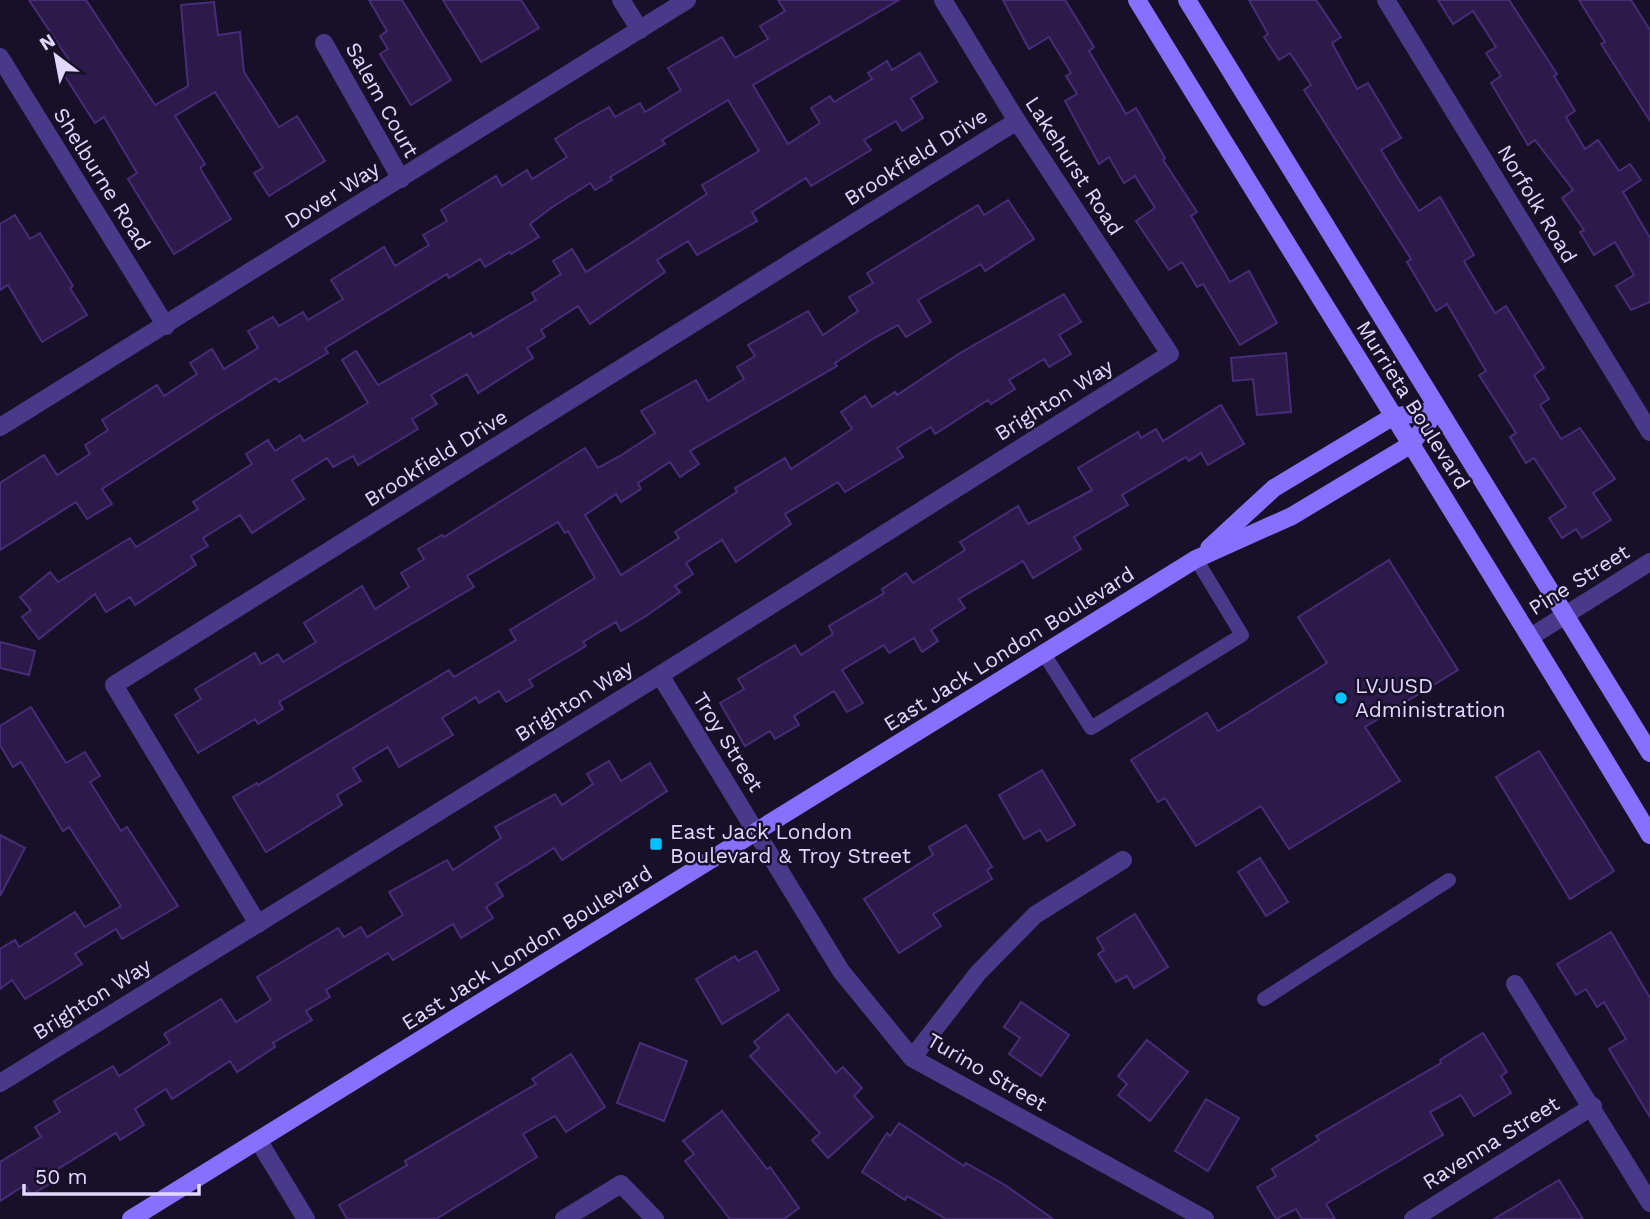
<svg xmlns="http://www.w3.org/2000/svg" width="1650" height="1219" viewBox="0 0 1650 1219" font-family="'Work Sans',sans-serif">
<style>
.building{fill:#2c1b4a;stroke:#462d77;stroke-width:2}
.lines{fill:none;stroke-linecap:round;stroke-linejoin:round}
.service{stroke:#483a89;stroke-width:14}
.minor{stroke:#483a89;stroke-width:18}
.tertiary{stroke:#483a89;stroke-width:18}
.secondary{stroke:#876fff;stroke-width:18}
.poi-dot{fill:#04c1ff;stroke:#181029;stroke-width:2.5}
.labels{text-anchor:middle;stroke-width:5;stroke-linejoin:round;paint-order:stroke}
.street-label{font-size:21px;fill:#e2d8ff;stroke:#181029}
.poi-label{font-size:21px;fill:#e2d8ff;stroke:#181029;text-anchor:start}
</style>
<rect width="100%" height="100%" fill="#181029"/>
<g class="building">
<polygon points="29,0 86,0 155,105 188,86 181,5 214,2 218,35 240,32 244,72 279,127 297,116 325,161 269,196 254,173 263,168 215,92 175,116 205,164 200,168 231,219 174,254 128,179 137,173 104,117 95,123 59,67 69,60"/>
<polygon points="369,0 402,0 451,80 411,105 380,54 388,49 380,36 387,31"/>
<polygon points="443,0 521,0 539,28 481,62"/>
<polygon points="778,0 899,0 753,85 788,144 820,123 811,108 830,96 834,102 872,79 868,73 887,61 892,70 920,53 937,82 911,98 923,118 902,131 896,121 864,140 871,150 811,186 806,178 752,212 757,221 697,255 688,241 657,260 665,272 590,324 578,306 541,330 545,337 527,348 533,358 478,393 467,374 431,395 437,404 412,419 418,429 358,465 353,456 333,467 327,458 292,480 304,499 252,533 240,515 203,538 208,546 191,556 196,565 135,605 130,597 106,612 95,594 39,639 22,617 31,610 20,597 50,572 58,582 130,538 136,547 198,509 193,502 252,464 246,454 268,440 275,451 300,435 304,441 368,403 342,360 356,351 378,385 471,333 473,337 536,300 532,293 561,274 553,261 572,249 586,272 707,194 702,185 759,151 728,100 662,140 665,144 610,177 612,180 595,190 590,183 551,208 530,224 539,237 511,254 510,252 485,267 480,259 449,278 447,274 325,348 328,353 279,382 276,378 212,418 102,489 112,504 87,519 76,502 0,550 0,483 44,455 57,475 90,454 85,445 108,430 102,420 157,385 164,396 197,374 190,363 212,349 224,369 258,348 248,331 273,317 279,326 303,312 308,320 343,299 331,280 384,247 395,266 429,245 423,235 447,221 441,210 496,176 502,186 527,170 532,179 567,157 555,139 577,125 609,107 615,117 640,103 645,112 681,90 668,68 692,54 722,37 735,58 768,39 760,26 785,11"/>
<polygon points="1003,0 1065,0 1094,47 1089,51 1126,114 1136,108 1165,158 1163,160 1197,212 1191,216 1230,282 1249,271 1277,323 1240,345 1203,284 1197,287 1182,262 1169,270 1136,221 1155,208 1135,176 1124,183 1109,157 1099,164 1065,101 1077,94 1066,76 1071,73 1049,37 1029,49"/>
<polygon points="1249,0 1316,0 1341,37 1332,43 1357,89 1368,83 1401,138 1381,150 1403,186 1419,211 1440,197 1474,255 1464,261 1484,295 1495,313 1506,306 1544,368 1534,375 1549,399 1540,405 1561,439 1580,428 1615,479 1593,493 1611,520 1582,538 1576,529 1562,538 1549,518 1566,507 1534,458 1526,463 1510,437 1516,433 1479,375 1486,371 1447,304 1436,311 1407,262 1411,259 1304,90 1311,85 1290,53 1279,60 1264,37 1268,34"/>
<polygon points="1438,0 1509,0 1557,74 1554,76 1575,111 1566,117 1585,149 1598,140 1619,171 1630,164 1641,180 1623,192 1650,238 1650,302 1631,310 1616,286 1634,275 1615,242 1594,255 1580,232 1584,230 1562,198 1573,190 1535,140 1528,145 1491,83 1501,76 1486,53 1496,47 1473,11 1453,24"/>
<polygon points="1579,0 1631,0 1650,30 1650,121 1601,44 1605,42"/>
<polygon points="1008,200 1034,239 985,271 981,264 918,300 931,322 906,337 898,325 874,338 835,363 837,366 690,451 699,464 680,477 670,462 638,483 641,489 621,502 616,494 585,515 621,575 679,538 675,532 737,492 735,488 785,458 791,469 852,429 841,412 865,396 872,407 895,392 897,395 960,353 1064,294 1081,322 1059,335 1071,354 1049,367 1044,359 1009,380 1015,389 991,404 988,400 935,434 931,427 897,448 903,457 845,492 838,482 785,514 791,524 736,562 722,540 686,563 693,574 675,586 680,592 646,616 621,631 616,622 583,642 586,646 529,680 533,686 506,702 499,691 479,703 476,697 442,718 453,735 399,767 388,747 353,768 361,781 337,795 342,805 266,852 233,797 257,783 258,785 449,670 454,677 516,640 510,630 595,578 568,531 565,533 558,522 467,576 474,587 279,702 283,709 258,724 255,719 198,753 175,715 201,699 195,689 255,653 261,664 278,654 283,662 316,642 304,623 362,586 375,609 409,587 401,573 424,559 418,549 442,535 444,537 585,448 598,468 620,456 655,433 641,411 696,380 708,401 744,379 737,367 755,356 748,345 808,311 823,335 858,311 849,297 873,283 867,273 978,205 984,215"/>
<polygon points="15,215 30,239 40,233 73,286 70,288 87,315 42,342 8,285 0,290 0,224"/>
<polygon points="1286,353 1291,412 1257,415 1253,379 1233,381 1231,358"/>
<polygon points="1221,405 1244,444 1208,465 1201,453 1189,461 1186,457 1122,495 1128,505 1074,537 1081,549 1033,578 1023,561 959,599 965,608 931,630 938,641 922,652 914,638 889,653 884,645 842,670 863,703 847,712 834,691 794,716 799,725 775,739 770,731 745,746 720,703 744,689 738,679 795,645 801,655 833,634 829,626 884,593 882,589 906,573 913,583 965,550 960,542 1018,506 1028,524 1092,490 1078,468 1138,432 1141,438 1156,429 1163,441"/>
<polygon points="1389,560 1458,670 1365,727 1400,781 1289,849 1261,806 1196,846 1165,798 1158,802 1131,760 1207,713 1218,731 1327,663 1298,617"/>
<polygon points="0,642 35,651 29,675 0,668"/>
<polygon points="31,707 66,763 85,752 100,776 90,782 121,831 127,827 178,906 122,939 116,929 75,954 82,964 25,999 12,980 0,989 0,949 15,940 19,947 75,912 85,927 121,906 69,827 63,831 21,762 13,767 0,745 0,726"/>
<polygon points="1539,751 1614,871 1570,899 1496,777"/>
<polygon points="609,761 621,781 650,763 667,791 562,860 554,848 496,884 503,896 486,907 493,918 461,938 453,924 393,960 388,953 326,990 330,997 306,1011 312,1020 273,1043 275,1047 237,1072 230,1061 172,1099 166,1089 135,1109 144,1125 120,1140 116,1133 53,1172 58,1179 31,1195 25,1185 0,1201 0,1162 41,1137 35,1127 60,1112 54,1101 113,1066 119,1076 170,1043 164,1034 221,999 236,1022 271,1000 257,977 338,928 344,937 361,927 367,937 403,915 389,892 447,860 453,870 501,838 495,827 555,794 562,805 593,784 587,774"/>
<polygon points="1042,770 1075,825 1047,841 1040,830 1024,839 999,795"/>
<polygon points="966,825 992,867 987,870 992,879 933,914 941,926 899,953 864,899 933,855 929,847"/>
<polygon points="0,835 25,848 0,896"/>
<polygon points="1260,858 1288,902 1266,916 1238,872"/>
<polygon points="1135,914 1168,967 1134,988 1127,976 1116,982 1098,954 1104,950 1097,938"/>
<polygon points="1611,932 1650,998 1650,1117 1609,1049 1626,1039 1604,1002 1597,1007 1586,989 1576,995 1557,964"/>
<polygon points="756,951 779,990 722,1024 696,979 735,956 738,961"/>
<polygon points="1021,1002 1069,1035 1041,1076 1009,1054 1020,1038 1004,1027"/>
<polygon points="788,1014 836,1073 843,1067 862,1088 854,1096 873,1117 828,1158 812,1140 820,1133 750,1056 759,1048 754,1042"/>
<polygon points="1483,1033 1507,1072 1501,1076 1511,1093 1474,1116 1461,1095 1430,1112 1443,1135 1326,1204 1335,1219 1302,1219 1296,1209 1276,1219 1257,1187 1276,1176 1272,1169 1319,1140 1316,1136 1441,1063 1440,1060"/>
<polygon points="1147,1040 1188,1072 1150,1121 1118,1095 1127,1084 1118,1076"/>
<polygon points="640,1043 687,1061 664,1121 617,1103"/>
<polygon points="571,1054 605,1107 566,1132 555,1116 523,1134 537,1157 436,1219 347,1219 339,1205 407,1165 405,1161 536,1084 532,1079"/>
<polygon points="1206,1099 1239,1118 1208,1171 1175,1151"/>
<polygon points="722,1111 767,1169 770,1167 799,1208 784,1219 730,1219 685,1161 694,1154 683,1141"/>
<polygon points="899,1123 964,1166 966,1163 1005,1185 1053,1219 946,1219 907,1196 905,1200 862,1172 887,1133 890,1136"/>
<polygon points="1559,1180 1583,1219 1494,1219"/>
</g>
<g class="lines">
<g class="service">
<polyline points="1044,654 1091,728 1242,635 1196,559"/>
<polyline points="1264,999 1449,880"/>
</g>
<g class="minor">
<polyline points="621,0 640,30"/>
<polyline points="1386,0 1650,432"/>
<polyline points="324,43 401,179"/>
<polyline points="0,57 166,326"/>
<polyline points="0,427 687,0"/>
<polyline points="660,675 841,971 912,1058 1205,1219"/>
<polyline points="258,924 114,685 1017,121"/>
<polyline points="1515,984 1650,1203"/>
<polyline points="912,1058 978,973 1035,915 1123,860"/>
<polyline points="0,1083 660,675 1170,354 1017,121 943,0"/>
<polyline points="258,1140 306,1219"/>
<polyline points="564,1219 621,1184 655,1219"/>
<polyline points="1413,1219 1593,1106"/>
</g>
<polyline class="tertiary" points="1532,636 1650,562"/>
<g class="secondary">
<path d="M1137,0C1307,279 1482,555 1650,835"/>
<polyline points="1187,0 1650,753"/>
<polyline points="1209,548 1274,488 1392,417 1438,410"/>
<polyline points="131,1219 1196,559 1292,516 1410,445 1438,410"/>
</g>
</g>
<g class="poi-dot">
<circle cx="1341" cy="698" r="7"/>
<rect x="649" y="837" width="14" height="14" rx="3.5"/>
</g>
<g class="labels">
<g class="street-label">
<text transform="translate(382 100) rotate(61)" y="7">Salem Court</text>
<text transform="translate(916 157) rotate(-32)" y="7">Brookfield Drive</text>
<text transform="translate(1074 166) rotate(57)" y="7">Lakehurst Road</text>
<text transform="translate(102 179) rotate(58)" y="7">Shelburne Road</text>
<text transform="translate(332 195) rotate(-32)" y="7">Dover Way</text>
<text transform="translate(1537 204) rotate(59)" y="7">Norfolk Road</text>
<text transform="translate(1054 400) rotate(-32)" y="7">Brighton Way</text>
<text transform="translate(1413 405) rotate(58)" y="7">Murrieta Boulevard</text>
<text transform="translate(436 458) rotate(-32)" y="7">Brookfield Drive</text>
<text transform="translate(1579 580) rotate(-32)" y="7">Pine Street</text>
<text transform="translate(1009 649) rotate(-32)" y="7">East Jack London Boulevard</text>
<text transform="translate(574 701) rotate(-32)" y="7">Brighton Way</text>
<text transform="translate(728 742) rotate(58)" y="7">Troy Street</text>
<text transform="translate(527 948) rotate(-32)" y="7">East Jack London Boulevard</text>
<text transform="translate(92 999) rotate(-32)" y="7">Brighton Way</text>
<text transform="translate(987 1072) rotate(30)" y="7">Turino Street</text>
<text transform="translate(1491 1143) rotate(-32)" y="7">Ravenna Street</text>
</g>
<g class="poi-label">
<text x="1355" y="693">LVJUSD<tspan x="1355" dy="24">Administration</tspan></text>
<text x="670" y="839">East Jack London<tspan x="670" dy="24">Boulevard &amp; Troy Street</tspan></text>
</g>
</g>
<g transform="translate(56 56) rotate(328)" stroke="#181029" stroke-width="5" paint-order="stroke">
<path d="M0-5L12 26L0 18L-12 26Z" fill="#e2d8ff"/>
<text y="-10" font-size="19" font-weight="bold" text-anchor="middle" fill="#e2d8ff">N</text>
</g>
<path d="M24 1184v10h175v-10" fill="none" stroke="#e2d8ff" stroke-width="3.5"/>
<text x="35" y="1184" font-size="21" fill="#e2d8ff" stroke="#181029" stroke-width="5" paint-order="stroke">50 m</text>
</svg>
